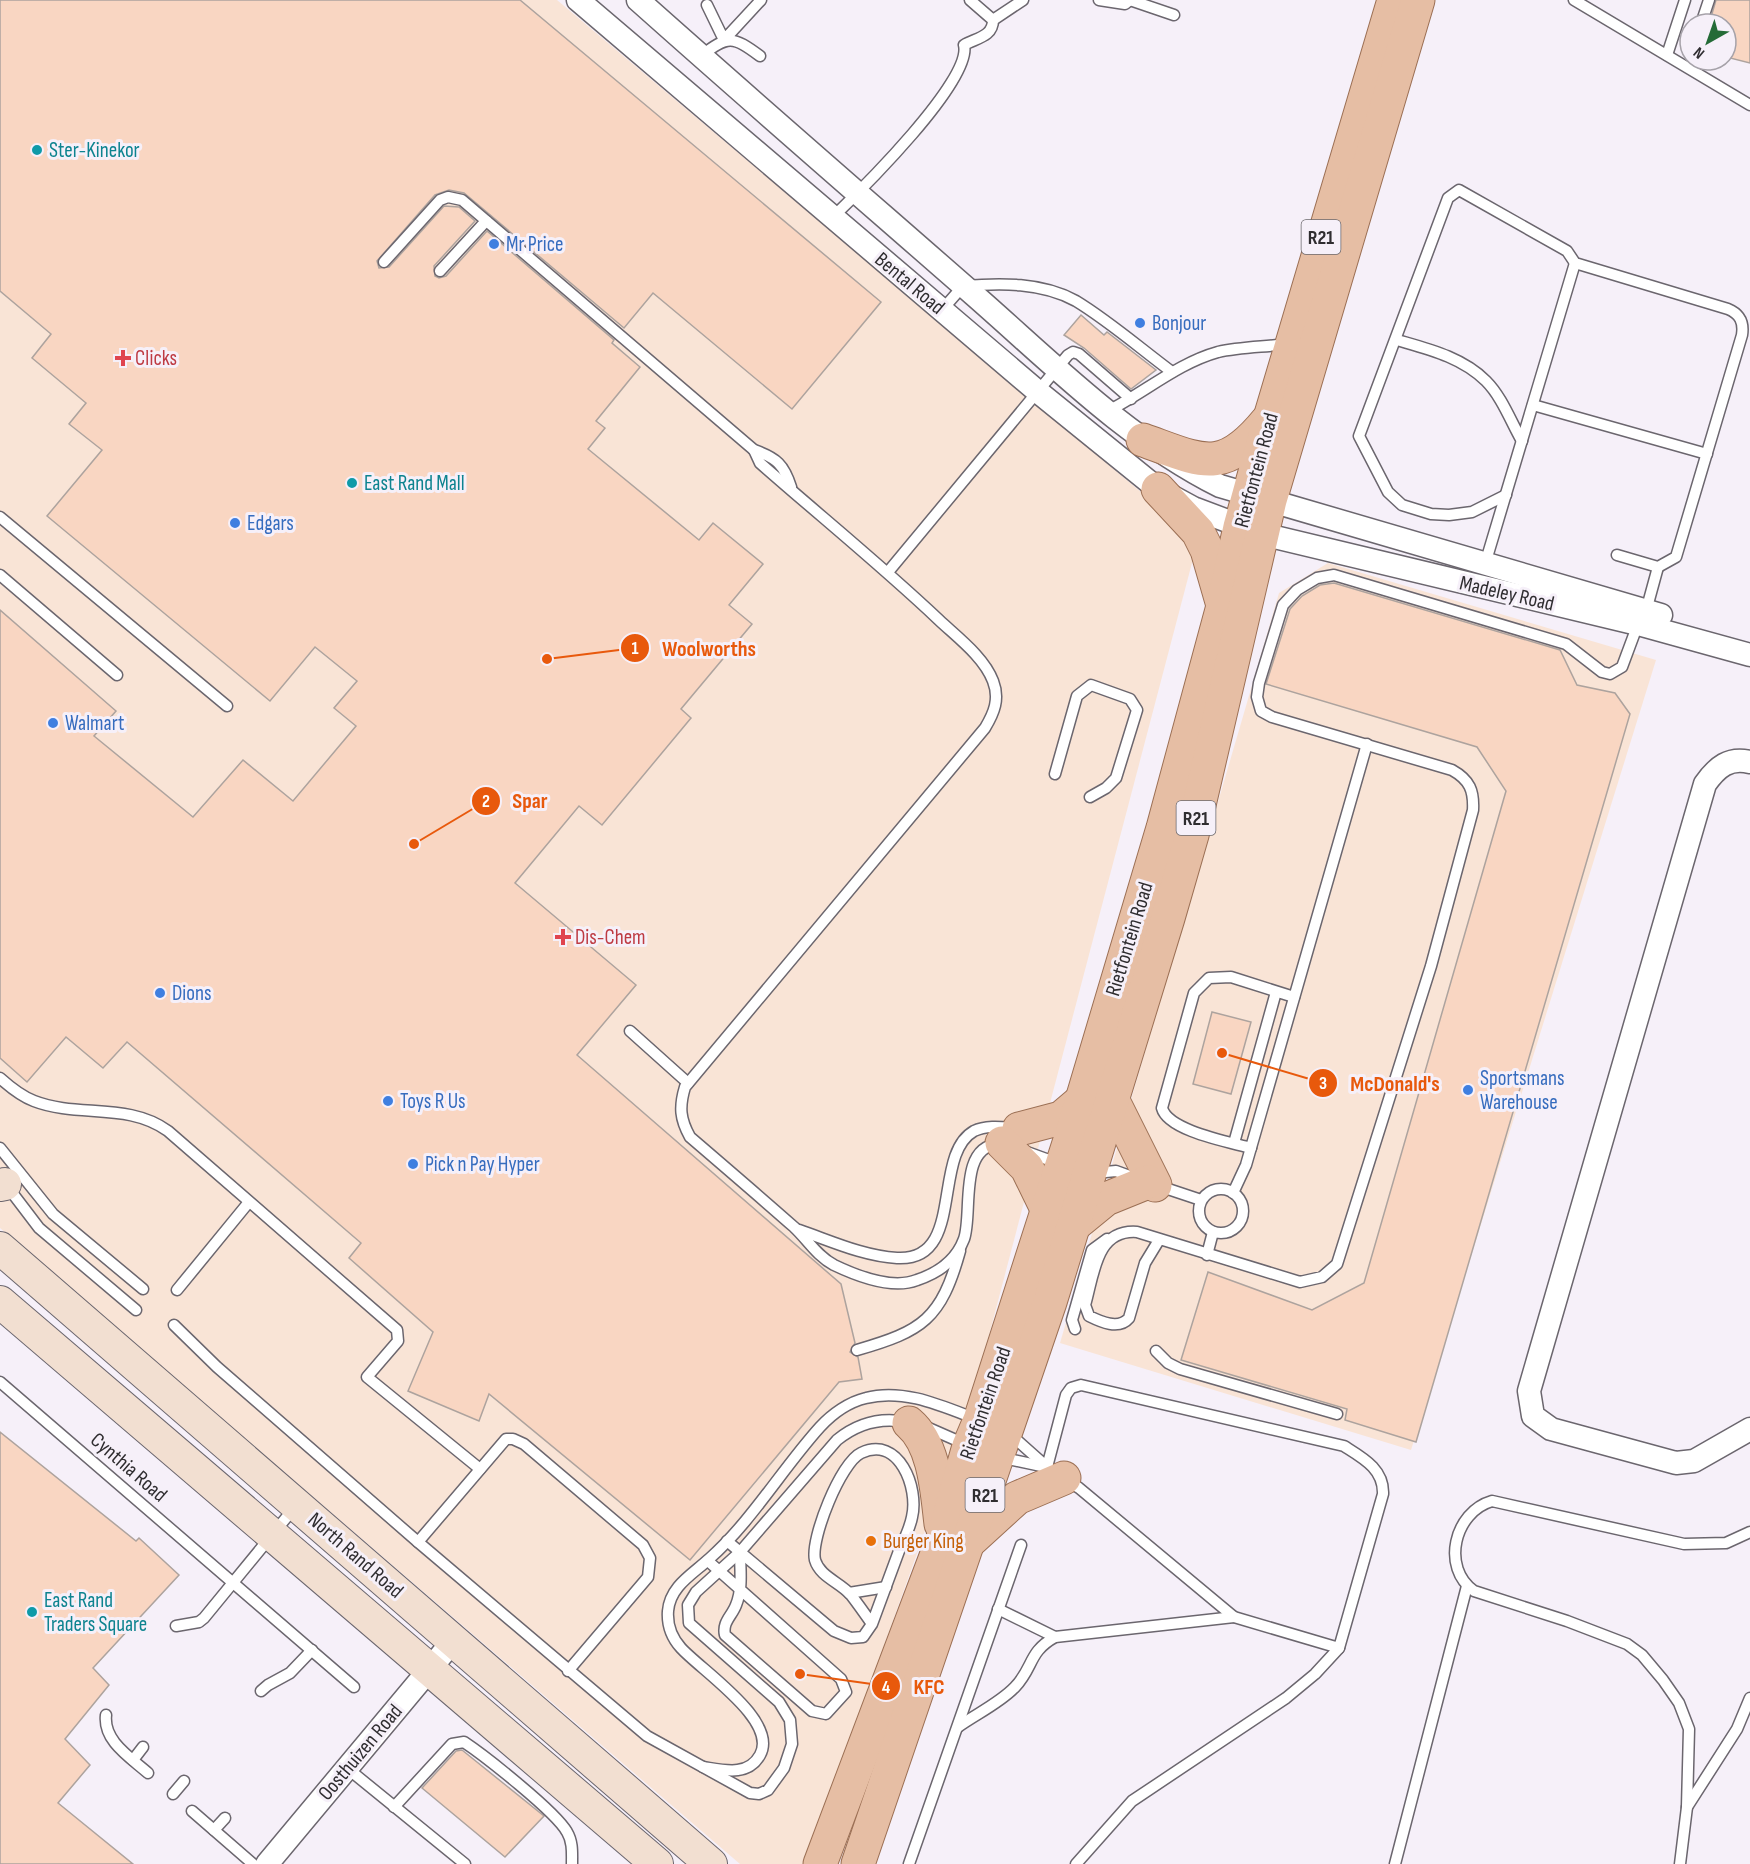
<svg xmlns="http://www.w3.org/2000/svg" width="1750" height="1864" viewBox="0 0 1750 1864" font-family="'Sofia Sans Condensed',sans-serif">
<style>
.commercial{fill:#f9e4d6}
.building{fill:#f9d6c2;stroke:#ada39e;stroke-width:1.5}
.lines{fill:none;stroke-linecap:round;stroke-linejoin:round}
.lane-casing{stroke:#6b666e;stroke-width:13}
.street-casing{stroke:#6b666e;stroke-width:25}
.secondary-casing{stroke:#6b666e;stroke-width:34}
.primary-casing{stroke:#9b6f54;stroke-width:35}
.lane{stroke:#fff;stroke-width:10}
.street{stroke:#fff;stroke-width:22}
.secondary{stroke:#f2dfd1;stroke-width:32}
.primary{stroke:#e6bea4;stroke-width:33}
.culture-dot{fill:#0f9aa8;stroke:#f6f0f9;stroke-width:2}
.shop-dot{fill:#3f7fe0;stroke:#f6f0f9;stroke-width:2}
.health-dot{fill:#e0444e;stroke:#f6f0f9;stroke-width:2}
.food-dot{fill:#e8710a;stroke:#f6f0f9;stroke-width:2}
.labels{text-anchor:middle;stroke-width:6;stroke-linejoin:round;paint-order:stroke}
.shield{fill:#f6f0f9;stroke:#6b686c;stroke-width:1.5}
.shield-label{font-size:20px;font-weight:bold;fill:#2f2d30}
.culture-label{font-size:21px;fill:#0d838f;stroke:#f6f0f9;text-anchor:start}
.shop-label{font-size:21px;fill:#366cbe;stroke:#f6f0f9;text-anchor:start}
.street-label{font-size:21px;fill:#2f2d30;stroke:#f6f0f9}
.health-label{font-size:21px;fill:#be3a42;stroke:#f6f0f9;text-anchor:start}
.food-label{font-size:21px;fill:#c56008;stroke:#f6f0f9;text-anchor:start}
.leader{fill:none;stroke:#e8590c;stroke-width:2}
.callout-dot{fill:#e8590c;stroke:#f6f0f9;stroke-width:2}
.mark-label{font-size:18px;text-anchor:middle;font-weight:bold;fill:#fff}
.callout-label{font-size:22px;text-anchor:middle;font-weight:bold;fill:#e8590c;stroke:#f6f0f9;stroke-width:6;stroke-linejoin:round;paint-order:stroke}
</style>
<rect width="100%" height="100%" fill="#f6f0f9"/>
<g class="commercial">
<polygon points="0,0 557,0 1198,540 972,1400 809,1855 803,1864 740,1864 0,1228"/>
<polygon points="1328,563 1656,660 1411,1450 1060,1343 1279,593"/>
</g>
<g class="building">
<polygon points="0,0 520,0 881,302 792,409 653,293 624,328 464,193 449,190 435,195 377,261 379,268 389,267 444,206 459,207 475,221 434,266 435,276 439,278 446,276 487,231 614,340 612,343 640,367 596,421 605,428 588,449 699,540 713,523 763,564 729,605 752,624 681,709 691,718 602,825 579,806 515,883 636,985 577,1055 841,1284 855,1343 850,1352 858,1357 862,1379 839,1382 690,1560 489,1394 479,1421 408,1391 433,1332 349,1258 361,1243 127,1042 103,1068 66,1037 27,1082 0,1058 0,610 116,711 94,736 193,817 243,760 293,801 356,726 334,708 357,681 315,647 270,701 47,516 102,450 69,424 86,403 32,358 51,334 0,291"/>
<polygon points="1716,0 1750,0 1750,63 1726,57 1726,24 1709,24"/>
<polygon points="1081,315 1104,335 1107,332 1156,370 1131,389 1084,348 1064,335"/>
<polygon points="1334,583 1560,650 1577,685 1615,693 1630,714 1416,1442 1345,1420 1347,1409 1181,1360 1208,1272 1312,1310 1364,1283 1506,791 1477,747 1266,684 1290,609 1302,596 1320,585"/>
<polygon points="1212,1012 1251,1022 1231,1094 1193,1084"/>
<polygon points="0,1432 136,1541 139,1538 179,1575 93,1668 109,1685 65,1739 90,1765 58,1803 133,1864 0,1864"/>
<polygon points="462,1750 544,1816 505,1857 422,1788 456,1751"/>
</g>
<g class="lines">
<defs>
<g id="lane">
<polyline points="1099,0 1125,4 1130,0"/>
<polyline points="1130,0 1174,15"/>
<polyline points="1574,0 1750,105"/>
<polyline points="707,5 724,40 761,0"/>
<polyline points="993,20 1023,0"/>
<polyline points="1701,24 1709,0"/>
<polyline points="1667,55 1685,0"/>
<path d="M701,56C728,35 733,36 760,56"/>
<path d="M833,217C860,191 973,80 964,45C976,38 993,37 993,20L970,0"/>
<path d="M384,262L440,200L448,197L462,200L754,450C777,458 784,465 791,487"/>
<polyline points="440,271 486,221"/>
<path d="M942,310L963,286C1000,283 1042,282 1076,301C1109,321 1141,349 1172,372"/>
<path d="M1397,340C1428,349 1462,357 1486,381C1502,397 1511,422 1522,441"/>
<polyline points="1533,405 1707,454"/>
<path d="M1108,411C1144,393 1178,363 1218,352C1240,347 1265,347 1287,344"/>
<path d="M754,450L760,463C819,515 881,565 939,620C957,637 984,657 993,681C1000,699 994,713 985,728L685,1087C679,1107 680,1119 690,1137C725,1167 760,1197 794,1227C807,1239 817,1256 834,1265C857,1276 892,1290 917,1280C938,1273 956,1261 964,1239C973,1214 958,1147 998,1144"/>
<path d="M1506,495L1472,512L1449,515L1431,514L1402,505L1388,492L1359,436L1448,198L1459,190L1567,251L1575,263L1728,309C1740,314 1744,322 1742,335L1676,557L1658,567L1617,555"/>
<polyline points="0,517 227,706"/>
<polyline points="1485,564 1575,263"/>
<polyline points="888,572 1068,355 1073,352 1079,354 1131,399"/>
<polyline points="0,575 117,675"/>
<polyline points="1646,611 1658,567"/>
<polyline points="1055,774 1077,696 1091,685 1130,699 1137,710 1116,778 1106,788 1090,797"/>
<polyline points="630,1031 688,1083"/>
<path d="M0,1078C10,1087 21,1096 34,1101C78,1118 128,1102 168,1131L397,1330L398,1341L367,1377L480,1469"/>
<polyline points="1234,1143 1276,992"/>
<polyline points="0,1148 53,1214 143,1289"/>
<path d="M1251,1148C1230,1142 1168,1131 1162,1108L1194,993L1209,978L1231,977L1294,997"/>
<polyline points="1027,1152 1060,1164"/>
<polyline points="1095,1173 1116,1171 1135,1178"/>
<polyline points="7,1186 39,1228 136,1310"/>
<polyline points="1159,1186 1201,1200"/>
<circle cx="1221" cy="1211" r="22"/>
<polyline points="1233,1193 1246,1165 1367,744"/>
<path d="M799,1230C831,1241 863,1256 897,1258C966,1262 931,1155 974,1131C986,1125 1002,1127 1015,1128"/>
<path d="M1159,1240L1145,1263L1129,1318C1119,1330 1101,1322 1089,1316L1085,1305C1094,1274 1096,1229 1137,1232L1300,1282L1322,1277L1337,1264L1431,966L1473,810C1474,791 1470,780 1452,770L1272,717L1261,711L1257,697L1259,683L1283,605L1297,590L1317,578L1334,575L1566,644L1602,672L1610,674L1622,667L1638,624"/>
<polyline points="1207,1255 1213,1232"/>
<polyline points="177,1290 249,1202"/>
<path d="M174,1325L217,1367L418,1542L647,1736L750,1793L759,1794L768,1790L784,1768L792,1744L790,1720L779,1702L689,1623L688,1605L696,1592L740,1552L837,1440C858,1423 880,1417 906,1422"/>
<polyline points="1075,1329 1072,1320 1092,1250 1107,1239"/>
<path d="M857,1350C923,1331 941,1319 960,1251"/>
<polyline points="1156,1351 1168,1363 1180,1369 1337,1414"/>
<polyline points="0,1382 354,1687"/>
<polyline points="924,1426 965,1444"/>
<path d="M1010,1434L1047,1467L1079,1488L1234,1617L1339,1648L1383,1494C1384,1469 1363,1458 1344,1446L1081,1385L1071,1388L1066,1395L1047,1467"/>
<polyline points="999,1457 1046,1467"/>
<path d="M727,1541L834,1631L851,1638L863,1637L872,1624C881,1600 890,1575 899,1551C904,1540 910,1528 912,1517C919,1488 899,1435 861,1453C841,1462 810,1539 815,1560C820,1577 840,1582 851,1595C858,1604 865,1614 872,1624"/>
<polyline points="418,1542 506,1439 513,1439 524,1444 643,1545 650,1558 648,1577 568,1671"/>
<path d="M708,1561L841,1679L846,1692L826,1714L812,1711L725,1635C722,1622 732,1616 736,1605C743,1588 740,1569 740,1552"/>
<polyline points="849,1593 886,1587"/>
<polyline points="998,1609 1055,1637"/>
<polyline points="176,1626 199,1622 204,1618 295,1507"/>
<polyline points="261,1691 268,1685 290,1673 312,1650"/>
<path d="M106,1715C103,1741 130,1757 148,1773"/>
<path d="M958,1727C976,1714 1000,1703 1015,1687C1034,1667 1028,1652 1055,1637L1234,1617"/>
<polyline points="133,1760 143,1747"/>
<path d="M703,1767C723,1770 748,1777 760,1755C779,1721 702,1671 681,1648C672,1638 667,1625 668,1611C670,1586 693,1574 709,1559C752,1521 782,1469 820,1427C832,1414 849,1402 866,1398C903,1388 942,1406 976,1419"/>
<polyline points="347,1768 465,1864"/>
<polyline points="173,1794 184,1781"/>
<path d="M394,1807L452,1744L464,1742C485,1756 556,1812 567,1832C573,1842 572,1853 572,1864"/>
<polyline points="1687,1807 1737,1729 1750,1698"/>
<polyline points="192,1811 253,1864"/>
<polyline points="214,1830 225,1818"/>
<polyline points="909,1864 1021,1545"/>
<polyline points="1076,1864 1132,1801 1286,1698 1315,1674 1339,1648"/>
<polyline points="1395,1864 1467,1586"/>
<path d="M1680,1864L1687,1807L1689,1729L1679,1703L1663,1680L1642,1655L1627,1644L1567,1621L1474,1591C1441,1568 1454,1512 1492,1501L1684,1544L1726,1543L1750,1532"/>
</g>
<g id="street">
<polyline points="578,0 1037,391 1158,489 1193,508 1262,534 1638,624 1750,655"/>
<path d="M638,0C749,99 861,196 973,294C1051,362 1126,439 1220,486L1661,615"/>
<path d="M1750,762C1729,757 1717,767 1705,784L1529,1391L1533,1416L1551,1429L1676,1463L1694,1461L1750,1429"/>
<polyline points="267,1864 454,1640"/>
</g>
<g id="secondary">
<polyline points="0,1185 5,1184"/>
<polyline points="0,1248 711,1864"/>
<polyline points="0,1302 657,1864"/>
</g>
<g id="primary">
<path d="M1143,440C1202,461 1222,476 1267,421"/>
<polyline points="1158,489 1198,532 1207,550 1222,602"/>
<polyline points="1113,1101 1155,1185"/>
<polyline points="1019,1129 1061,1118 1081,1101"/>
<polyline points="1002,1143 1027,1168 1048,1211"/>
<polyline points="1073,1226 1106,1199 1148,1182"/>
<path d="M909,1423C935,1445 937,1492 941,1524"/>
<polyline points="972,1539 1017,1498 1064,1478"/>
<polyline points="820,1864 943,1538 969,1446 980,1420 1070,1140 1163,828 1223,606 1240,527 1270,418 1394,0"/>
<polyline points="858,1864 1050,1302 1168,918 1192,835 1270,500 1418,0"/>
</g>
</defs>
<use href="#lane" class="lane-casing"/>
<use href="#street" class="street-casing"/>
<use href="#secondary" class="secondary-casing"/>
<use href="#primary" class="primary-casing"/>
<use href="#lane" class="lane"/>
<use href="#street" class="street"/>
<use href="#secondary" class="secondary"/>
<use href="#primary" class="primary"/>
</g>
<g class="culture-dot">
<circle cx="37" cy="150" r="6"/>
<circle cx="352" cy="483" r="6"/>
<circle cx="32" cy="1612" r="6"/>
</g>
<g class="shop-dot">
<circle cx="494" cy="244" r="6"/>
<circle cx="1140" cy="323" r="6"/>
<circle cx="235" cy="523" r="6"/>
<circle cx="53" cy="723" r="6"/>
<circle cx="160" cy="993" r="6"/>
<circle cx="1468" cy="1090" r="6"/>
<circle cx="388" cy="1101" r="6"/>
<circle cx="413" cy="1164" r="6"/>
</g>
<g class="health-dot">
<path d="M120 349h6v6h6v6h-6v6h-6v-6h-6v-6h6z"/>
<path d="M560 928h6v6h6v6h-6v6h-6v-6h-6v-6h6z"/>
</g>
<circle class="food-dot" cx="871" cy="1541" r="6"/>
<g class="labels">
<g class="shield">
<rect x="1301.5" y="220" width="39" height="34" rx="4.5"/>
<rect x="1176.5" y="801" width="39" height="34" rx="4.5"/>
<rect x="965.5" y="1478" width="39" height="34" rx="4.5"/>
</g>
<g class="shield-label">
<text x="1321" y="244">R21</text>
<text x="1196" y="825">R21</text>
<text x="985" y="1502">R21</text>
</g>
<g class="culture-label">
<text x="49" y="157">Ster-Kinekor</text>
<text x="364" y="490">East Rand Mall</text>
<text x="44" y="1607">East Rand<tspan x="44" dy="24">Traders Square</tspan></text>
</g>
<g class="shop-label">
<text x="506" y="251">Mr Price</text>
<text x="1152" y="330">Bonjour</text>
<text x="247" y="530">Edgars</text>
<text x="65" y="730">Walmart</text>
<text x="172" y="1000">Dions</text>
<text x="1480" y="1085">Sportsmans<tspan x="1480" dy="24">Warehouse</tspan></text>
<text x="400" y="1108">Toys R Us</text>
<text x="425" y="1171">Pick n Pay Hyper</text>
</g>
<g class="street-label">
<text transform="translate(910 283) rotate(40)" y="7">Bental Road</text>
<text transform="translate(1256 470) rotate(-75)" y="7">Rietfontein Road</text>
<text transform="translate(1507 593) rotate(13)" y="7">Madeley Road</text>
<text transform="translate(1129 939) rotate(-73)" y="7">Rietfontein Road</text>
<text transform="translate(985 1403) rotate(-71)" y="7">Rietfontein Road</text>
<text transform="translate(129 1467) rotate(41)" y="7">Cynthia Road</text>
<text transform="translate(356 1555) rotate(41)" y="7">North Rand Road</text>
<text transform="translate(360 1752) rotate(-50)" y="7">Oosthuizen Road</text>
</g>
<g class="health-label">
<text x="135" y="365">Clicks</text>
<text x="575" y="944">Dis-Chem</text>
</g>
<g class="food-label">
<text x="883" y="1548">Burger King</text>
</g>
</g>
<path class="leader" d="M547 659L635 648M414 844L486 801M1222 1053L1323 1083M800 1674L886 1686"/>
<g class="callout-dot">
<circle cx="547" cy="659" r="6"/>
<circle cx="414" cy="844" r="6"/>
<circle cx="1222" cy="1053" r="6"/>
<circle cx="800" cy="1674" r="6"/>
<circle cx="635" cy="648" r="15"/>
<circle cx="486" cy="801" r="15"/>
<circle cx="1323" cy="1083" r="15"/>
<circle cx="886" cy="1686" r="15"/>
</g>
<g class="mark-label">
<text x="635" y="654">1</text>
<text x="486" y="807">2</text>
<text x="1323" y="1089">3</text>
<text x="886" y="1693">4</text>
</g>
<g class="callout-label">
<text x="709" y="656">Woolworths</text>
<text x="530" y="808">Spar</text>
<text x="1395" y="1091">McDonald's</text>
<text x="929" y="1694">KFC</text>
</g>
<g transform="translate(1708 42) rotate(220)"><circle r="28" fill="#f6f0f9" stroke="#a6a2a9" stroke-width="1.5"/>
<path d="M0-4.5L10 22L0 15L-10 22Z" fill="#246b37"/>
<text y="-9" font-size="16" font-weight="bold" text-anchor="middle" fill="#2f2d30">N</text>
</g>
</svg>
